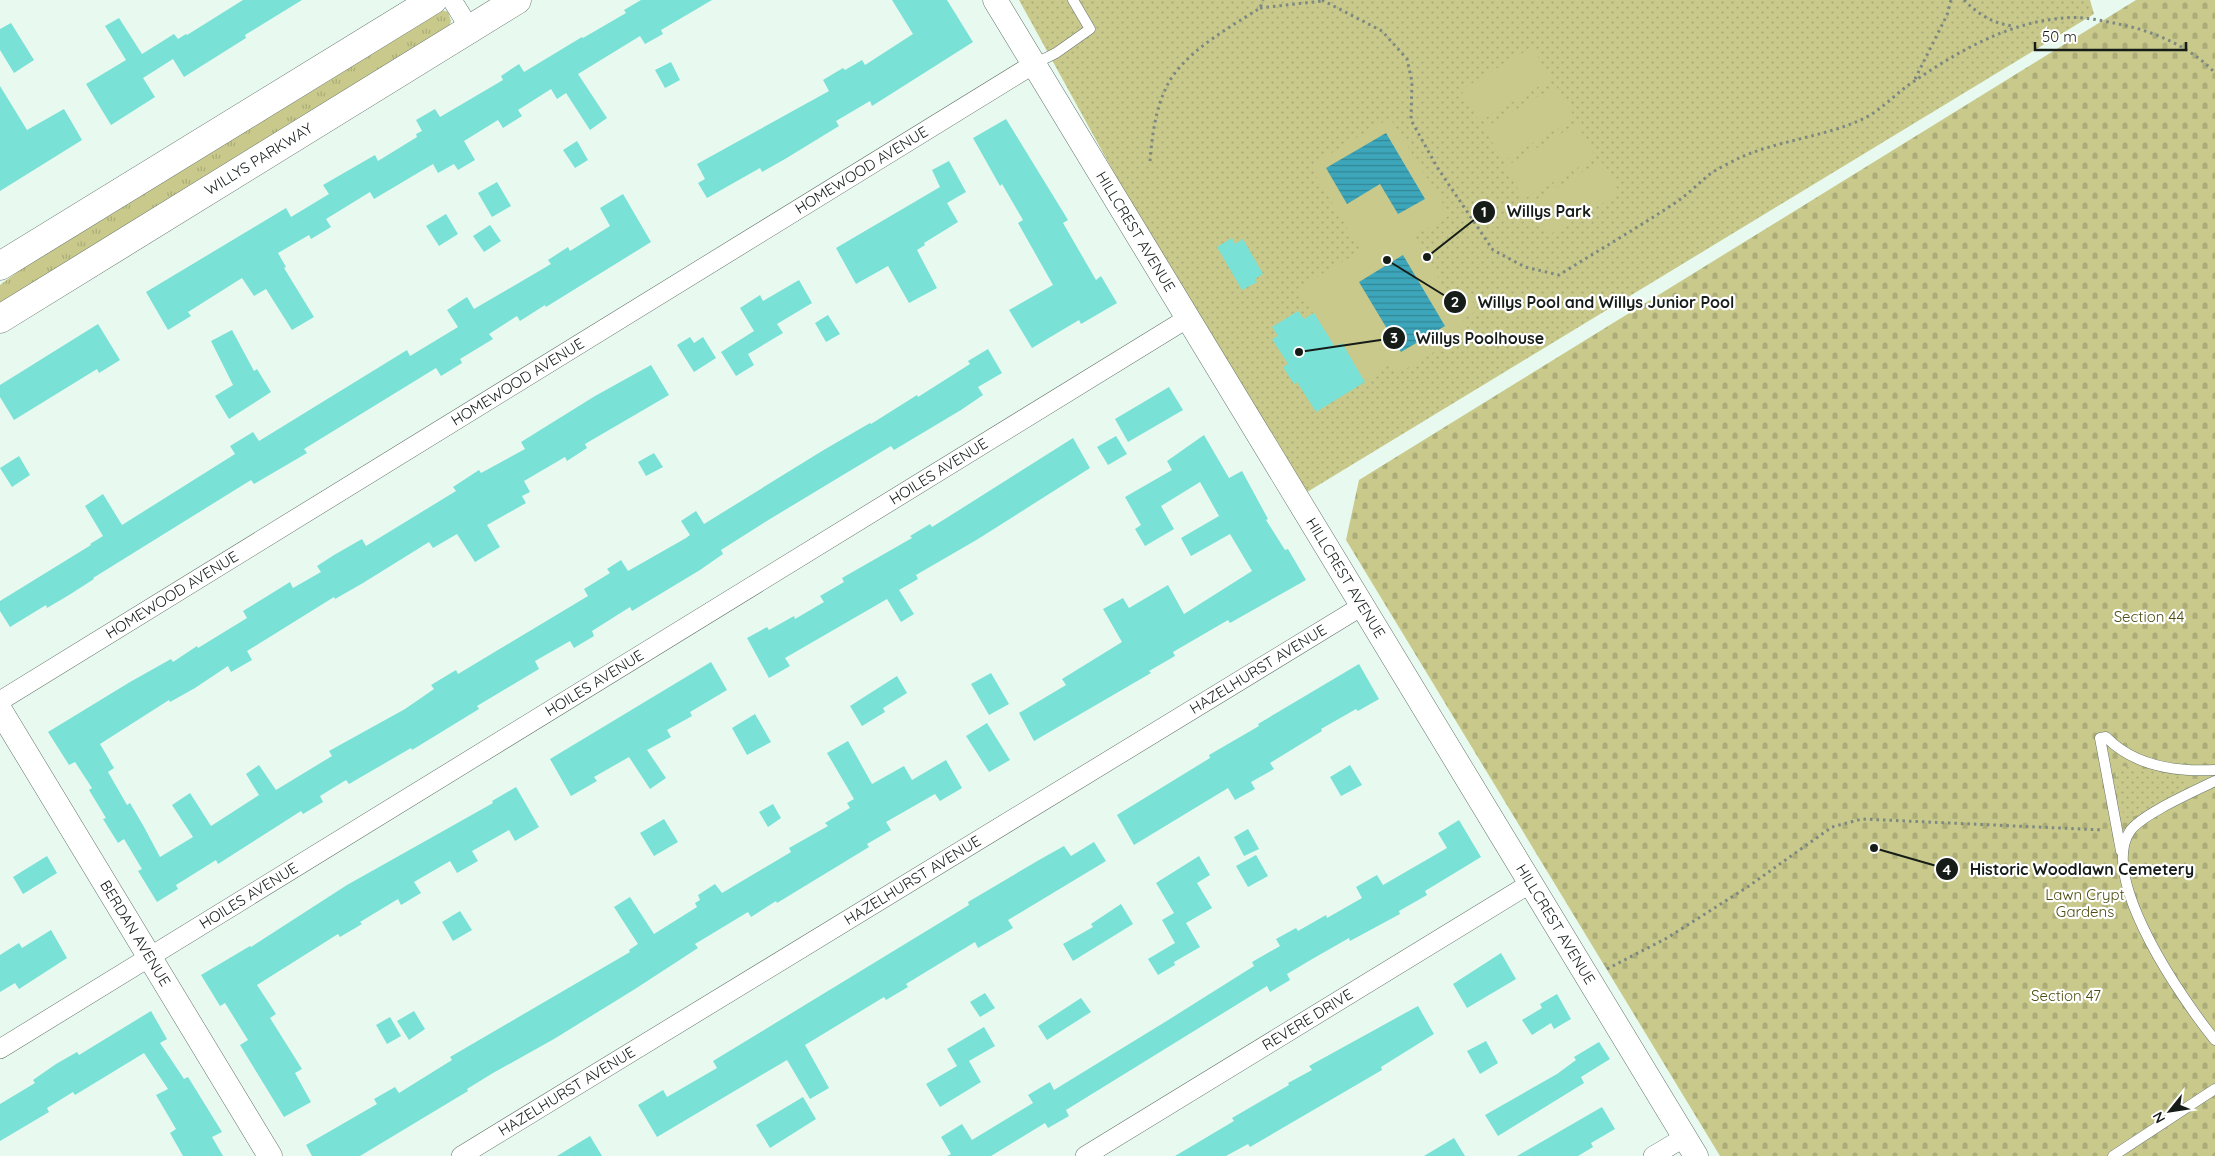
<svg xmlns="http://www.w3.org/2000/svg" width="2215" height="1156" viewBox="0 0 2215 1156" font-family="Quicksand,sans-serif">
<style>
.grass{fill:url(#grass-tufts)}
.cemetery{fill:url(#cemetery-stones)}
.park{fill:url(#park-dots)}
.pitch{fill:#c8c98b}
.water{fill:url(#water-rules)}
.building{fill:#79e1d6}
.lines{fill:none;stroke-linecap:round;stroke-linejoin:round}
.service-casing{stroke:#65756c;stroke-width:11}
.minor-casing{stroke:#65756c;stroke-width:20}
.tertiary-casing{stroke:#65756c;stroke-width:25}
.secondary-casing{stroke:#65756c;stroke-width:29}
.path{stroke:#7c8881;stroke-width:3;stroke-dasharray:2.5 4;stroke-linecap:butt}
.service{stroke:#fff;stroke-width:10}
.minor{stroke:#fff;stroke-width:19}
.tertiary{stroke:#fff;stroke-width:24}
.secondary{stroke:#fff;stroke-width:28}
.labels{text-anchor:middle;stroke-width:4.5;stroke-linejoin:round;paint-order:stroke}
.street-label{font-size:15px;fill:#161d19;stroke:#fff}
.park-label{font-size:15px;fill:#4e4e14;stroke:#fff}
.leader{fill:none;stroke:#161d19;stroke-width:2}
.callout-dot{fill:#161d19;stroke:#fff;stroke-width:2}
.mark-label{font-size:15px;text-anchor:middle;font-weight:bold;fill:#fff}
.callout-label{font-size:16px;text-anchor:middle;font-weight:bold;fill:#161d19;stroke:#fff;stroke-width:4.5;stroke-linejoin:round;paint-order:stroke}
</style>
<defs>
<pattern id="grass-tufts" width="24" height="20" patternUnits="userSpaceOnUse" patternTransform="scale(1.25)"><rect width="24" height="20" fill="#c8c98b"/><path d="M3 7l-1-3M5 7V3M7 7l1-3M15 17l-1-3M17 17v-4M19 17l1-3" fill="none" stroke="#abac77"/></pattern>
<pattern id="cemetery-stones" width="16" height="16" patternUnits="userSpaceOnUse" patternTransform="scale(1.25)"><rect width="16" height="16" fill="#c8c98b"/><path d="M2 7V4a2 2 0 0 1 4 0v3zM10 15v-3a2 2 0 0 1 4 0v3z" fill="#abac77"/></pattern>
<pattern id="park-dots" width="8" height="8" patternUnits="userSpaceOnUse" patternTransform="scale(1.25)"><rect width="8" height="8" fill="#c8c98b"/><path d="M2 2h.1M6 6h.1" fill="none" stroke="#abac77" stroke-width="1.8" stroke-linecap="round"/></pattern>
<pattern id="water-rules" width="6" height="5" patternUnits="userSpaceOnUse" patternTransform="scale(1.25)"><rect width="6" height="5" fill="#3da6ba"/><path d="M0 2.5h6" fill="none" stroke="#328796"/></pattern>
</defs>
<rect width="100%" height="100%" fill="#e8faf0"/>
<polygon class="grass" points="439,9 448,12 451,21 449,27 0,304 0,285 45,251"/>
<polygon class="cemetery" points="2136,0 2215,0 2215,1156 1720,1156 1346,540 1359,480"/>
<g class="park">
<polygon points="1019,0 2090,0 2094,14 1294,500"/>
<polygon points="2122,766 2185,776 2189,783 2188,787 2138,815 2125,819 2120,805 2115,770"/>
</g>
<g class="pitch">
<polygon points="1532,47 1551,79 1479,122 1461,90"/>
<polygon points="1556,86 1575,118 1503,161 1484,128"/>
<polygon points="1390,118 1450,215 1413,237 1452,300 1466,291 1478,310 1462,320 1469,331 1397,374 1392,363 1316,412 1298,382 1294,384 1283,367 1287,363 1272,339 1277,336 1272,327 1298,311 1304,319 1313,313 1298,288 1361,251 1310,166"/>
<polygon points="1577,124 1596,157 1524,199 1505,167"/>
<polygon points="1601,161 1620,193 1549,235 1530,203"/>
</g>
<g class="water">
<polygon points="1386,133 1425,199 1398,214 1380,184 1347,204 1326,168"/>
<polygon points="1403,255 1445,326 1401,352 1359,282"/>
</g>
<g class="building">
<polygon points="243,0 302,0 245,35 246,38 184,77 173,59 143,78 155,97 111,125 86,84 126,60 105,26 119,18 142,54 174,34 178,39 186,34 187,35"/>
<polygon points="641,0 712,0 661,30 663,34 645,44 640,36 578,74 607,118 590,130 566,93 557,99 551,89 518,110 522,116 503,128 498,120 464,141 475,160 458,170 454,164 438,173 433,164 374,199 370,192 326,219 331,227 311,239 309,235 278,253 286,267 284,268 314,317 292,330 266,289 254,296 242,278 188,312 191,316 168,330 146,292 286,208 291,217 329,194 323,185 375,155 378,161 417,137 416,134 422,131 416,120 435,109 440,117 503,80 501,76 519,64 524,72 582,37 583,38 626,13 624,10"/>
<polygon points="892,0 947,0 973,42 872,106 870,101 836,121 839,126 785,159 762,172 760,168 707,198 698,183 705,179 697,164 829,91 823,80 843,68 845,70 862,60 865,65 913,34"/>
<polygon points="11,23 34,60 14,73 0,50 0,29"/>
<polygon points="671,62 680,80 665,88 655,70"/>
<polygon points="0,86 27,130 64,109 82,140 0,191"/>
<polygon points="1006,119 1068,220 1063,223 1096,280 1101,276 1117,303 1081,324 1079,320 1032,348 1009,310 1053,285 1018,223 1023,220 1002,184 1000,186 973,138"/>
<polygon points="577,141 588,160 575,168 563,150"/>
<polygon points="949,161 966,192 947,203 958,222 924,243 925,245 917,250 937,288 909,303 888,266 856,284 836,248 940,187 932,170"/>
<polygon points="497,182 511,206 492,217 478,193"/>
<polygon points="623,194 651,242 546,307 545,305 520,321 517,316 489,334 493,339 460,359 462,363 441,376 436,368 304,449 307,453 254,484 251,480 93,578 94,579 69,595 47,608 46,605 10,627 0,611 0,601 91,545 90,544 103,536 85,506 103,494 122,525 235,454 230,446 253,432 259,441 407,350 410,356 458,327 447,310 467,297 474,309 551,264 548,260 568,247 570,251 610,226 600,208"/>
<polygon points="446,214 458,234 439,246 426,226"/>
<polygon points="490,225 501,241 484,252 473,236"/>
<polygon points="1232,238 1235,244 1243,239 1263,274 1255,279 1257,282 1242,290 1217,247"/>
<polygon points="799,280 812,303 777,324 783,333 748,354 754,365 736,376 721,352 754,331 740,308 760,295 763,301"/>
<polygon points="1298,311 1304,319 1314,313 1335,347 1342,343 1365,382 1316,412 1297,382 1294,384 1283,367 1288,364 1272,339 1278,336 1272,327"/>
<polygon points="828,315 840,334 826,342 815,323"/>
<polygon points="98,324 120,360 99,373 97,369 14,420 0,397 0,385"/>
<polygon points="232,330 254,371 257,369 271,392 229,419 215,396 233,385 211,341"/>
<polygon points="690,337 694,343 703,337 716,358 694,372 677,345"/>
<polygon points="988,349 1002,373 978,387 983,395 961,410 894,450 891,446 770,519 721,550 723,554 700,570 632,611 630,607 592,631 594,636 574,648 570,641 535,661 539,669 477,706 479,709 412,750 411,748 349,784 346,780 320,796 323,802 303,814 301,811 218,864 216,860 176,885 178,889 157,902 138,871 142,869 124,839 118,843 103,819 106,818 89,790 92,788 75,762 69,765 48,732 130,682 171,659 173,662 197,646 198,648 247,618 243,611 290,582 293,588 321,572 317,566 334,555 362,539 366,546 456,491 453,487 479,470 481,473 525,449 521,442 595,396 651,365 669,395 585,444 587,448 567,461 565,457 524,481 530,492 522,496 526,503 487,525 500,547 475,562 457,534 433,548 429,542 363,583 335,599 334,597 247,651 252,660 231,672 228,666 195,688 170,702 169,700 100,744 114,768 108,772 127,805 130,803 144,827 160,857 193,837 172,805 190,793 211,826 259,795 246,774 259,765 276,790 332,756 329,751 405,709 434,689 431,685 456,670 458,674 588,596 584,589 610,573 607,569 621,560 628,571 686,538 690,535 681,521 696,511 704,524 822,451 870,423 871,424 917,395 918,397 970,364 968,361"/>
<polygon points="1169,387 1183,410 1128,442 1115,419"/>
<polygon points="1204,435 1229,478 1242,471 1268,519 1266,520 1285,550 1288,549 1306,580 1230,623 1228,620 1173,652 1175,656 1149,671 1151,673 1034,741 1019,713 1066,685 1062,679 1122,642 1103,609 1123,598 1129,608 1168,585 1184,614 1252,571 1230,534 1191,556 1181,538 1219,516 1200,482 1161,506 1174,529 1145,546 1135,529 1141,525 1125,497 1172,470 1167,461"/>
<polygon points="1116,436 1127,454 1108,465 1097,447"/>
<polygon points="1073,438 1090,468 978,539 916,575 918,579 899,590 914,614 901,622 887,599 785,658 790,666 769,678 747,638 767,627 769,630 794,616 795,619 824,602 820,596 844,582 842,578 912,538 910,536 930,524 932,527 956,512"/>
<polygon points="654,453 663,467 646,476 638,462"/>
<polygon points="19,456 30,475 12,487 0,468"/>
<polygon points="711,662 727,690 690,712 692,716 667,730 671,737 647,750 666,778 650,789 629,757 594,777 597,781 571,796 550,759"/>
<polygon points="1359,664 1379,699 1358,711 1356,709 1321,729 1322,731 1270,763 1274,769 1251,782 1255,789 1235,800 1228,788 1134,845 1117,815 1210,758 1209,755 1259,726 1258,724"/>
<polygon points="991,673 1009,704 989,715 971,684"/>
<polygon points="897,676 907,693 883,708 885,712 862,726 850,706"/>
<polygon points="755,714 771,742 747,755 732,728"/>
<polygon points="987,723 1010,760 989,772 966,736"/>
<polygon points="848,741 872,784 904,766 912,780 946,760 962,788 940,801 935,794 886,822 891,830 867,844 869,847 777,903 776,901 751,917 748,912 695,944 698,948 635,989 554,1039 493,1073 467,1089 468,1091 360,1156 312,1156 306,1145 377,1104 374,1099 395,1087 399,1093 452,1060 450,1057 630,952 629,950 638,944 614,907 630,897 654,934 697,907 695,903 700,900 698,895 715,884 722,893 791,852 789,848 828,826 825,823 850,808 847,803 854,799 827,753"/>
<polygon points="1350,765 1362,785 1341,796 1330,777"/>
<polygon points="516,787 539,827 515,841 509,830 472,851 478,861 457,873 450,861 414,882 421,893 401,905 398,899 360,922 362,924 340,937 338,934 257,985 276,1014 270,1018 302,1069 295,1073 311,1102 284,1117 240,1045 248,1040 225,1003 220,1006 201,975 250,946 251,947 347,885 493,803 492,801"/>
<polygon points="773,804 781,818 768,827 759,812"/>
<polygon points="664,819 678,842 654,856 640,833"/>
<polygon points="1459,820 1481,857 1425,891 1427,895 1399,911 1400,914 1350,941 1349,938 1314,958 1287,974 1290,980 1270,992 1267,986 1066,1110 1069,1116 1048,1128 1045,1123 991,1156 947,1156 951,1154 941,1137 962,1124 972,1140 1033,1103 1028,1095 1050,1082 1054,1090 1165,1022 1254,966 1252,962 1280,946 1276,939 1296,928 1298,931 1326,915 1327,918 1362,898 1356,887 1377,875 1383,885 1447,848 1438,833"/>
<polygon points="1248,829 1259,849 1244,856 1234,837"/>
<polygon points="1094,842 1106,861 1008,920 1013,928 978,948 975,942 906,984 908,987 886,1000 884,997 805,1045 829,1088 810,1099 787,1060 657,1137 638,1105 663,1090 667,1097 717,1068 713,1061 969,905 968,902 1039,860 1064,846 1071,856"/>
<polygon points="1256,855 1268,876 1248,887 1236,866"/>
<polygon points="47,856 57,873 23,894 13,877"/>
<polygon points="1199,856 1210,875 1197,883 1212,908 1186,923 1200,947 1174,962 1175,965 1158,975 1148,959 1175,943 1162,920 1174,913 1156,883"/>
<polygon points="1121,904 1133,924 1073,961 1063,944 1093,927 1091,924"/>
<polygon points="460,911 472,930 453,941 442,922"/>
<polygon points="51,930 67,958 19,989 15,983 0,992 0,955 19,943 22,948"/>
<polygon points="1501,953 1516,979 1467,1008 1453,984"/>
<polygon points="985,993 995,1008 980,1017 970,1002"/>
<polygon points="1557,994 1571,1019 1554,1029 1551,1023 1532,1035 1522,1020 1542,1008 1540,1004"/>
<polygon points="1081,998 1091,1012 1047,1040 1038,1026"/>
<polygon points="1418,1006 1434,1034 1381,1067 1382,1070 1250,1147 1248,1144 1226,1156 1175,1156 1234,1121 1232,1118 1289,1085 1288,1083 1312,1070 1309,1066"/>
<polygon points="151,1011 167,1039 160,1043 184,1079 188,1077 222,1132 212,1137 223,1156 183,1156 170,1133 176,1129 156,1095 168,1089 144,1053 75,1095 73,1092 47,1108 49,1112 0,1141 0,1104 35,1083 33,1080 56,1064 77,1052 79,1055"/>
<polygon points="414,1011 425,1029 409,1040 397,1021"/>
<polygon points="390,1017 401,1036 387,1044 376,1025"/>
<polygon points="984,1027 995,1046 969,1061 981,1082 940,1107 926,1084 957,1066 947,1049"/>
<polygon points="1486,1041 1498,1063 1480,1074 1467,1051"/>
<polygon points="1599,1042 1610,1059 1581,1077 1584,1083 1498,1136 1485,1115 1557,1074 1576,1060 1574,1057"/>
<polygon points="803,1097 816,1119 770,1148 756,1125"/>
<polygon points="1602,1107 1615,1129 1591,1143 1593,1147 1578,1156 1517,1156"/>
<polygon points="590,1136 602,1156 557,1156"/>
<polygon points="1454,1138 1465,1156 1424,1156"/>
</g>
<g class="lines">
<defs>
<g id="service">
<polyline points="1034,64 1056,53 1090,29 1073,0"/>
<path d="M2215,781C2195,791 2142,814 2130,831C2098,879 2184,1002 2215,1040"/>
<path d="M2121,851L2100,738L2106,737C2134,766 2176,772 2215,770"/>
<polyline points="2113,1156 2215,1089"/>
</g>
<g id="minor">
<polyline points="452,0 470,29"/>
<path id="s1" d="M0,701L1034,64"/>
<path id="s2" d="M0,1049L1188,318"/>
<path id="s3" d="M461,1156L1362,606"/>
<path id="s4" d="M1085,1156L1531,883"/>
<polyline points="1653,1156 1685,1137"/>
</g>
<g id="tertiary">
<path id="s5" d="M995,0L1696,1156"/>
<path id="s6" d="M0,710L270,1156"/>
</g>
<g id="secondary">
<polyline points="0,266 433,0"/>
<path id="s7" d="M0,319L517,0"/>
</g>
</defs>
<use href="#service" class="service-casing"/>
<use href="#minor" class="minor-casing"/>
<use href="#tertiary" class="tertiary-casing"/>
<use href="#secondary" class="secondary-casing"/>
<g class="path">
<path d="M1322,0L1382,31L1407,59L1412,82L1411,120L1437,167L1493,250L1525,267L1559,275C1599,250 1639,227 1678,201C1689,193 1699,183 1710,174C1718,168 1730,163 1739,158C1779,140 1825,137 1865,118C1884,108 1898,91 1916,80C1960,50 2010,22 2064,18C2083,16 2104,21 2123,25C2156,32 2192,48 2215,73"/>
<path d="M1964,0C1978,14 1993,24 2014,26"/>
<polyline points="1260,8 1322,1"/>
<polyline points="1915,79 1947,15 1951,0"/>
<path d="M1150,161C1152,137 1155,112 1165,90C1180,54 1229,28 1260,8L1263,0"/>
<polyline points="1607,969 1667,938 1746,888 1832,827 1862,819 2103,830"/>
</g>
<use href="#service" class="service"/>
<use href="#minor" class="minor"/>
<use href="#tertiary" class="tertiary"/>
<use href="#secondary" class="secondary"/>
</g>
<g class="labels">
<g class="street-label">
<text dy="5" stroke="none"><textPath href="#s7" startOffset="304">WILLYS PARKWAY</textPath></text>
<text dy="5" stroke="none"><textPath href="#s1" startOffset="1012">HOMEWOOD AVENUE</textPath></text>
<text dy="5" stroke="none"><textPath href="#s5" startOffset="271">HILLCREST AVENUE</textPath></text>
<text dy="5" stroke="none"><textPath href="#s1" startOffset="608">HOMEWOOD AVENUE</textPath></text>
<text dy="5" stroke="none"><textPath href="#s2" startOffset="1102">HOILES AVENUE</textPath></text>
<text dy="5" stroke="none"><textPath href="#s5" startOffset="676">HILLCREST AVENUE</textPath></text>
<text dy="5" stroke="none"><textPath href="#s1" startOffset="202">HOMEWOOD AVENUE</textPath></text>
<text dy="5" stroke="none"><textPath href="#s3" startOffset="934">HAZELHURST AVENUE</textPath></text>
<text dy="5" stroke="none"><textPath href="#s2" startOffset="698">HOILES AVENUE</textPath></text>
<text dy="5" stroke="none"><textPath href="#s3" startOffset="529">HAZELHURST AVENUE</textPath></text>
<text dy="5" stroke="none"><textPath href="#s2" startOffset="292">HOILES AVENUE</textPath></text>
<text dy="5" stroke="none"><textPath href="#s5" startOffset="1081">HILLCREST AVENUE</textPath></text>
<text dy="5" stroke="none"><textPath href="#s6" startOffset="261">BERDAN AVENUE</textPath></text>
<text dy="5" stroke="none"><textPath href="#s4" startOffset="261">REVERE DRIVE</textPath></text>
<text dy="5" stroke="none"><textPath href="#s3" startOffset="124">HAZELHURST AVENUE</textPath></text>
</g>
<g class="park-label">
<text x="2149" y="622">Section 44</text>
<text x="2085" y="900">Lawn Crypt<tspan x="2085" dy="17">Gardens</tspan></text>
<text x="2066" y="1001">Section 47</text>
</g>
</g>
<path class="leader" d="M1427 257L1484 212M1387 260L1455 302M1299 352L1394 338M1874 848L1947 869"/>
<g class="callout-dot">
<circle cx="1427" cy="257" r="5"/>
<circle cx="1387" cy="260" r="5"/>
<circle cx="1299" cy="352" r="5"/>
<circle cx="1874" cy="848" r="5"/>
<circle cx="1484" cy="212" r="12"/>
<circle cx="1455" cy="302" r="12"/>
<circle cx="1394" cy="338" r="12"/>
<circle cx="1947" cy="869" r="12"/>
</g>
<g class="mark-label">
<text x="1484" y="217">1</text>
<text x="1455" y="307">2</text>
<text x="1394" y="343">3</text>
<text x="1947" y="875">4</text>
</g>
<g class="callout-label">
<text x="1549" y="217">Willys Park</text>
<text x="1606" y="308">Willys Pool and Willys Junior Pool</text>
<text x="1480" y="344">Willys Poolhouse</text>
<text x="2082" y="875">Historic Woodlawn Cemetery</text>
</g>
<g transform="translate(2170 1111) rotate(240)" stroke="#ffffff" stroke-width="4" paint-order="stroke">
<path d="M0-4L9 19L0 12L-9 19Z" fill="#161d19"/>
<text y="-8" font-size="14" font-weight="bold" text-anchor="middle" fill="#161d19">N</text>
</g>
<path d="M2035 42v8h151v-8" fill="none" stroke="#161d19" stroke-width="2.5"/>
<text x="2042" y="42" font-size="15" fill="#161d19" stroke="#ffffff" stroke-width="4" paint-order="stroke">50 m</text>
</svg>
